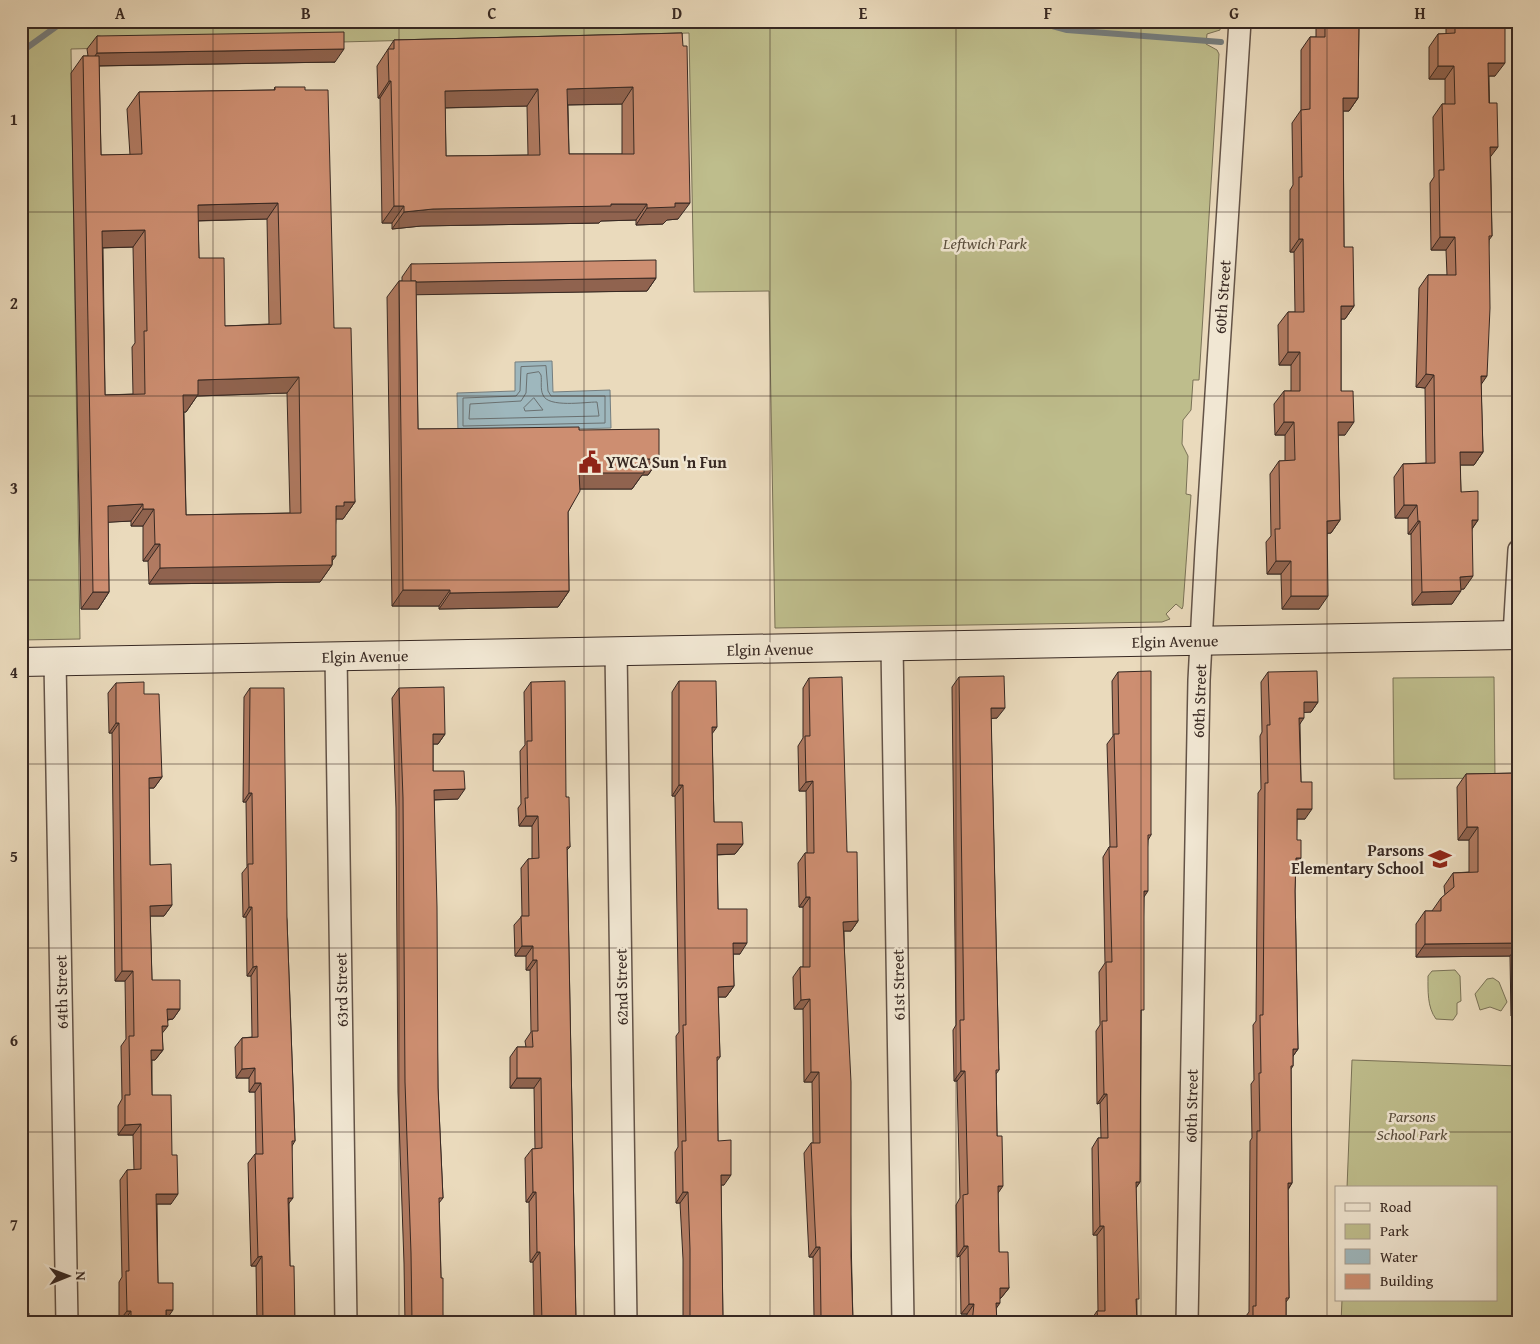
<svg xmlns="http://www.w3.org/2000/svg" width="1540" height="1344" viewBox="0 0 1540 1344" font-family="'Gentium Book Plus',serif">
<style>
.green{fill:#bebd8c;stroke:#7a7257}
.water{fill:#9eb7bd;stroke:#757e7f}
.lines{fill:none;stroke-linecap:round;stroke-linejoin:round}
.shore{stroke:#6a7070;stroke-width:1}
.stream{stroke:#757e7f;stroke-width:6}
.street-casing{stroke:#645448;stroke-width:24}
.secondary-casing{stroke:#372822;stroke-width:30}
.street{stroke:#f1e7d3;stroke-width:21}
.secondary{stroke:#f1e7d3;stroke-width:28}
.wall{fill:#b07a61;stroke:#372822;fill-rule:evenodd}
.shaded-wall{fill:#90634f;stroke:#372822}
.building{fill:#cd8e71;stroke:#372822;fill-rule:evenodd}
.grid{fill:none;stroke:#372822;stroke-width:1;stroke-opacity:0.55}
.labels{text-anchor:middle;stroke-width:5;stroke-linejoin:round;paint-order:stroke}
.park-label{font-size:16px;font-style:italic;fill:#594d3c;stroke:#f1e7d3}
.street-label{font-size:16px;fill:#372822;stroke:#f1e7d3}
.poi-label{font-size:16px;font-weight:bold;fill:#372822;stroke:#f1e7d3;text-anchor:start}
.neatline{fill:none;stroke:#372822;stroke-width:2}
.grid-label{font-size:16px;text-anchor:middle;font-weight:bold;fill:#372822}
</style>
<rect width="100%" height="100%" fill="#eadabc"/>
<filter id="stains"><feTurbulence type="fractalNoise" baseFrequency=".004" numOctaves="4"/><feColorMatrix values="0 0 0 0 .2 0 0 0 0 .09 0 0 0 0 .02 0 0 0 .5 -.17"/></filter>
<radialGradient id="worn" r=".72"><stop offset=".6" stop-color="#630" stop-opacity="0"/><stop offset="1" stop-color="#630" stop-opacity=".3"/></radialGradient>
<g class="green">
<polygon points="21,21 1221,21 1220,30 1207,34 1206,44 1217,50 1219,54 1199,380 1193,380 1191,410 1183,420 1182,444 1188,456 1186,494 1191,495 1183,606 1182,609 1176,604 1166,614 1170,619 1162,622 775,628 769,291 694,292 689,33 71,49 80,639 21,640"/>
<polygon points="1494,677 1495,778 1394,779 1393,678"/>
<path d="M1455,970L1460,976L1461,1001L1457,1003V1014L1453,1020L1436,1019C1427,1007 1428,990 1428,976L1432,971Z"/>
<polygon points="1493,978 1499,982 1507,1002 1501,1011 1490,1007 1480,1010 1475,994 1487,979"/>
<polygon points="1352,1060 1519,1066 1519,1323 1341,1323 1342,1300 1496,1300 1496,1188 1347,1188"/>
</g>
<polygon class="water" points="552,361 553,392 610,390 611,428 458,432 457,393 515,391 515,362"/>
<g class="lines">
<g class="shore">
<polygon points="546,366 548,391 551,396 605,396 605,423 463,426 463,398 516,396 520,391 521,367"/>
<path d="M539,372L541,375C542,381 540,389 543,395C548,408 585,402 597,402L599,416L469,419L470,404L521,401L526,393L527,374Z"/>
<polygon points="534,398 543,410 525,411 524,408"/>
</g>
<g class="stream">
<polyline points="1034,21 1067,30 1221,42"/>
<polyline points="21,52 64,21"/>
</g>
<defs>
<g id="street">
<polyline points="1514,635 1519,550"/>
<polyline points="892,646 903,1323"/>
<polyline points="616,651 626,1323"/>
<polyline points="336,656 346,1323"/>
<polyline points="55,662 67,1323"/>
<polyline points="1187,1323 1199,680 1206,550 1240,21"/>
</g>
<polyline id="secondary" points="21,662 1519,635"/>
</defs>
<use href="#street" class="street-casing"/>
<use href="#secondary" class="secondary-casing"/>
<use href="#street" class="street"/>
<use href="#secondary" class="secondary"/>
</g>
<g class="wall">
<polygon points="1316,21 1359,21 1358,98 1349,111 1343,111 1344,247 1354,306 1345,319 1341,319 1341,391 1345,435 1338,435 1340,520 1331,533 1327,533 1319,609 1282,609 1281,574 1267,574 1266,542 1271,536 1270,474 1279,461 1285,461 1285,435 1275,435 1274,404 1284,391 1291,391 1291,365 1279,365 1278,325 1288,312 1295,312 1294,252 1290,252 1290,190 1293,185 1292,123 1301,110 1301,50 1310,37 1316,37"/>
<polygon points="1446,21 1505,21 1495,76 1489,76 1492,236 1489,240 1481,385 1483,452 1474,465 1460,465 1461,492 1478,520 1472,529 1464,589 1461,589 1452,604 1412,605 1411,534 1408,534 1408,518 1395,518 1394,477 1403,464 1426,463 1425,388 1416,387 1419,288 1428,275 1447,275 1446,250 1431,250 1430,183 1434,177 1433,117 1442,104 1445,104 1445,79 1429,79 1429,47 1438,34 1446,34"/>
<path d="M682,33L678,219L667,220L663,224L636,225V220L601,221L599,223L421,226L392,229V223H382L380,98H378L377,66L394,40ZM622,104V154H569L568,105ZM527,106L528,155L446,156L445,108Z"/>
<path d="M97,36L335,62L99,66L101,155H130L127,109L139,92L274,90L275,87L334,328L355,502L343,519H336L332,565L320,582L149,584L148,561H143V526H131V521L108,522L109,592L98,609H81L71,73L83,56H88L87,49ZM267,219L269,324L225,326L199,258L198,221ZM133,247L135,343L132,347L133,394L105,395L103,248ZM287,393L290,513L186,515L184,412H186L197,396Z"/>
<polygon points="411,264 656,278 647,291 416,294 418,429 579,430 659,459 648,475 642,475 632,489 580,489 568,512 569,591 558,607 439,609 439,606 392,606 387,297 399,281 402,281 402,277"/>
<polygon points="1118,672 1151,835 1148,840 1144,897 1141,1015 1140,1182 1136,1188 1137,1323 1091,1323 1091,1320 1097,1311 1098,1311 1097,1235 1093,1235 1092,1148 1098,1138 1101,1138 1100,1103 1097,1104 1096,1031 1100,1025 1099,972 1105,963 1103,857 1109,847 1110,847 1107,744 1113,736 1112,681"/>
<polygon points="1268,672 1318,702 1311,712 1304,712 1300,724 1301,782 1305,819 1297,819 1295,891 1298,1049 1293,1056 1293,1066 1291,1069 1292,1183 1288,1190 1289,1298 1286,1302 1286,1323 1246,1323 1246,1316 1249,1312 1250,1141 1252,1138 1251,1084 1254,1080 1253,1025 1256,1021 1258,793 1261,789 1260,736 1262,732 1261,682"/>
<polygon points="959,677 997,718 991,718 999,1070 996,1074 999,1252 1009,1288 1001,1298 1000,1298 996,1309 997,1323 966,1323 967,1314 961,1314 960,1256 957,1257 956,1205 960,1198 957,1081 954,1081 953,1030 956,1025 952,687"/>
<polygon points="809,678 847,852 858,921 851,931 844,931 853,1323 810,1323 814,1317 813,1257 809,1257 804,1153 811,1143 813,1143 812,1082 804,1082 803,1009 794,1009 793,977 800,967 803,967 803,907 799,907 798,863 805,853 807,853 806,791 799,791 798,746 803,738 803,688"/>
<polygon points="679,681 712,734 714,822 743,844 735,854 717,855 718,909 740,954 733,954 734,986 726,997 718,997 720,1057 717,1061 718,1141 724,1185 721,1185 723,1323 683,1323 683,1259 680,1203 676,1203 675,1152 678,1147 676,1036 679,1032 675,796 672,796 672,692"/>
<polygon points="531,682 566,797 570,847 567,850 576,1323 528,1323 529,1321 534,1321 533,1262 530,1262 529,1202 526,1202 525,1158 532,1149 535,1149 534,1088 510,1088 510,1057 517,1047 526,1047 525,1041 531,1032 530,970 526,970 526,956 515,956 514,925 522,916 521,868 528,859 532,859 532,826 519,826 518,808 521,804 520,751 525,745 524,692"/>
<polygon points="116,683 144,694 162,777 154,788 149,788 150,865 172,905 164,916 150,916 152,980 180,1009 173,1019 168,1020 162,1033 163,1050 155,1060 152,1060 152,1095 171,1204 157,1204 158,1283 166,1323 124,1323 124,1321 119,1321 119,1282 122,1277 120,1180 127,1170 134,1170 133,1135 118,1135 118,1106 122,1099 121,1046 126,1039 125,981 115,981 112,733 109,733 108,693"/>
<polygon points="250,688 287,920 295,1141 292,1146 289,1204 290,1266 295,1323 257,1323 256,1266 251,1266 248,1163 255,1154 256,1154 255,1092 249,1092 249,1078 236,1078 235,1047 242,1038 252,1037 251,976 247,976 246,917 243,917 242,873 247,867 246,802 243,802 244,697"/>
<polygon points="399,688 445,734 438,744 433,744 433,771 458,799 434,800 438,1088 443,1198 439,1203 441,1278 443,1323 405,1323 404,1263 398,1092 396,808 392,698"/>
<polygon points="1519,773 1519,1016 1511,1016 1510,956 1416,957 1416,924 1425,911 1432,911 1441,898 1445,895 1444,886 1453,873 1469,872 1469,840 1458,840 1457,787 1466,774"/>
</g>
<g class="shaded-wall">
<polygon points="344,49 335,62 88,66 97,53"/>
<polygon points="1488,63 1505,63 1495,76 1479,76"/>
<polygon points="1438,66 1454,66 1445,79 1429,79"/>
<polygon points="389,81 391,81 380,98 378,98"/>
<polygon points="633,87 622,104 556,105 567,89"/>
<polygon points="538,89 527,106 433,108 445,91"/>
<polygon points="1343,98 1358,98 1349,111 1334,111"/>
<polygon points="1490,147 1498,147 1488,160"/>
<polygon points="278,203 267,219 186,221 198,205"/>
<polygon points="675,203 690,203 678,219 667,220 663,224 636,225 647,208"/>
<polygon points="611,204 647,204 636,220 601,221 599,223 421,226 392,229 404,212 433,209"/>
<polygon points="394,206 404,206 392,223 382,223"/>
<polygon points="145,230 133,247 91,248 102,231"/>
<polygon points="1440,237 1455,237 1446,250 1431,250"/>
<polygon points="1299,239 1303,239 1294,252 1290,252"/>
<polygon points="656,278 647,291 402,295 411,282"/>
<polygon points="1341,306 1354,306 1345,319 1332,319"/>
<polygon points="1288,352 1300,352 1291,365 1279,365"/>
<polygon points="1426,374 1434,375 1425,388 1416,387"/>
<polygon points="1481,376 1487,376 1478,389"/>
<polygon points="299,377 287,393 197,396 186,412 172,412 183,395 198,380"/>
<polygon points="1284,422 1294,422 1285,435 1275,435"/>
<polygon points="1338,422 1354,422 1345,435 1329,435"/>
<polygon points="1460,452 1483,452 1474,465 1451,465"/>
<polygon points="644,459 659,459 648,475 642,475 632,489 568,489 579,473"/>
<polygon points="344,502 355,502 343,519 335,519 336,506"/>
<polygon points="143,504 131,521 96,523 108,506"/>
<polygon points="1404,505 1417,505 1408,518 1395,518"/>
<polygon points="143,509 154,509 143,526 131,526"/>
<polygon points="1340,520 1331,533 1318,534 1327,521"/>
<polygon points="1472,520 1478,520 1469,533"/>
<polygon points="1418,521 1420,521 1411,534 1408,534"/>
<polygon points="155,544 160,544 148,561 143,561"/>
<polygon points="336,556 329,565 332,565 320,582 149,584 160,568"/>
<polygon points="1276,561 1291,561 1281,574 1267,574"/>
<polygon points="1473,576 1464,589 1451,590 1460,577"/>
<polygon points="403,590 450,590 439,606 392,606"/>
<polygon points="569,591 558,607 439,609 450,593"/>
<polygon points="1461,591 1452,604 1412,605 1422,592"/>
<polygon points="93,592 109,592 98,609 81,609"/>
<polygon points="1291,596 1328,596 1319,609 1282,609"/>
<polygon points="1304,702 1318,702 1311,712 1296,713"/>
<polygon points="991,708 1005,708 997,718 984,719"/>
<polygon points="1299,718 1304,718 1297,728"/>
<polygon points="116,723 119,723 112,733 109,733"/>
<polygon points="712,727 717,727 709,738"/>
<polygon points="433,734 445,734 438,744 426,744"/>
<polygon points="162,777 154,788 142,788 149,778"/>
<polygon points="813,781 806,791 799,791 806,782"/>
<polygon points="679,785 683,785 675,796 672,796"/>
<polygon points="465,789 458,799 427,800 434,790"/>
<polygon points="249,793 252,793 246,802 243,802"/>
<polygon points="1297,809 1312,809 1305,819 1290,819"/>
<polygon points="526,816 538,816 532,826 519,826"/>
<polygon points="1467,827 1478,827 1469,840 1458,840"/>
<polygon points="717,844 743,844 735,854 709,855"/>
<polygon points="1296,858 1301,858 1294,869"/>
<polygon points="1144,891 1148,891 1142,900"/>
<polygon points="806,897 810,897 803,907 799,907"/>
<polygon points="172,905 164,916 143,916 150,906"/>
<polygon points="249,907 252,907 246,917 243,917"/>
<polygon points="858,921 851,931 837,931 843,922"/>
<polygon points="733,943 747,943 740,954 726,954"/>
<polygon points="1519,943 1510,956 1416,957 1425,944"/>
<polygon points="522,946 533,946 526,956 515,956"/>
<polygon points="533,960 537,960 530,970 526,970"/>
<polygon points="257,966 251,976 247,976 253,967"/>
<polygon points="122,971 133,971 125,981 115,981"/>
<polygon points="734,986 726,997 711,997 718,987"/>
<polygon points="810,999 803,1009 794,1009 801,1000"/>
<polygon points="1519,1006 1519,1016 1511,1016"/>
<polygon points="167,1009 180,1009 173,1019 160,1020"/>
<polygon points="162,1026 168,1026 160,1036"/>
<polygon points="1293,1049 1298,1049 1291,1059"/>
<polygon points="151,1050 163,1050 155,1060 144,1060"/>
<polygon points="255,1068 249,1078 236,1078 242,1069"/>
<polygon points="961,1071 965,1071 957,1081 954,1081"/>
<polygon points="811,1072 819,1072 812,1082 804,1082"/>
<polygon points="517,1078 541,1078 534,1088 510,1088"/>
<polygon points="255,1083 261,1083 255,1092 249,1092"/>
<polygon points="1104,1094 1107,1094 1100,1103 1097,1104"/>
<polygon points="141,1124 133,1135 118,1135 125,1125"/>
<polygon points="721,1175 731,1175 724,1185 714,1185"/>
<polygon points="1136,1182 1140,1182 1133,1192"/>
<polygon points="1288,1183 1292,1183 1285,1193"/>
<polygon points="998,1186 1003,1186 996,1196"/>
<polygon points="533,1192 536,1192 529,1202 526,1202"/>
<polygon points="683,1192 688,1192 680,1203 676,1203"/>
<polygon points="156,1194 178,1194 171,1204 149,1204"/>
<polygon points="288,1198 293,1198 286,1207"/>
<polygon points="1100,1226 1104,1226 1097,1235 1093,1235"/>
<polygon points="964,1246 968,1246 960,1256 957,1257"/>
<polygon points="816,1247 820,1247 813,1257 809,1257"/>
<polygon points="537,1252 540,1252 533,1262 530,1262"/>
<polygon points="262,1256 256,1266 251,1266 258,1257"/>
<polygon points="1000,1288 1009,1288 1001,1298 993,1298"/>
<polygon points="996,1303 1000,1303 993,1313"/>
<polygon points="969,1304 974,1304 967,1314 961,1314"/>
<polygon points="166,1310 173,1310 166,1320"/>
<polygon points="127,1311 131,1311 124,1321 119,1321"/>
</g>
<g class="building">
<polygon points="1325,21 1359,21 1358,98 1343,98 1344,247 1353,247 1354,306 1341,306 1341,391 1353,391 1354,422 1338,422 1340,520 1327,521 1328,596 1291,596 1291,561 1276,561 1275,529 1280,529 1279,461 1295,460 1294,422 1284,422 1284,391 1300,391 1300,352 1288,352 1288,312 1304,312 1303,239 1299,239 1299,177 1302,177 1301,110 1310,109 1310,37 1325,37"/>
<polygon points="1455,21 1505,21 1505,63 1488,63 1489,103 1497,103 1498,147 1490,147 1492,236 1489,236 1490,308 1487,376 1481,376 1483,452 1460,452 1461,492 1478,491 1478,520 1472,520 1473,576 1460,577 1461,591 1422,592 1420,521 1418,521 1417,505 1404,505 1403,464 1435,463 1434,375 1426,374 1428,275 1456,275 1455,237 1440,237 1439,170 1444,170 1442,104 1455,104 1454,66 1438,66 1438,34 1455,33"/>
<polygon points="344,32 344,49 97,53 97,36"/>
<path d="M682,33L683,46H687L690,203H675V207L647,208V204H611V206L433,209L404,212V206H394L391,81H389L388,49H394V40ZM633,87L634,154H569L567,89ZM538,89L540,155L446,156L445,91Z"/>
<path d="M83,56H99L101,155L142,154L139,92L275,90V87H305V90H328L334,328H351L355,502H344V506H336V556H332V565L160,568V544H155L154,509H143V504L108,506L109,592H93ZM278,203L281,324L225,326L224,258H199L198,205ZM145,230L147,331H144L145,394L105,395L102,231ZM299,377L301,513L186,515L183,395H198V380Z"/>
<polygon points="656,260 656,278 416,282 416,281 411,281 411,264"/>
<polygon points="399,281 416,281 418,429 579,427 579,430 659,429 659,459 644,459 644,473 579,473 580,491 568,512 569,591 450,593 450,590 403,590"/>
<polygon points="1151,671 1151,835 1148,835 1148,891 1144,891 1144,1010 1141,1010 1140,1182 1136,1182 1139,1299 1136,1299 1137,1323 1098,1323 1097,1311 1105,1311 1104,1226 1100,1226 1098,1138 1108,1138 1107,1094 1104,1094 1102,1021 1107,1021 1106,962 1112,962 1109,847 1117,847 1114,734 1119,734 1118,672"/>
<polygon points="1317,671 1318,702 1304,702 1304,718 1299,718 1301,782 1312,782 1312,809 1297,809 1297,840 1301,840 1301,858 1296,858 1295,891 1298,1049 1293,1049 1293,1066 1291,1066 1292,1183 1288,1183 1289,1298 1286,1298 1286,1323 1253,1323 1253,1306 1256,1306 1257,1131 1260,1131 1259,1073 1261,1073 1260,1015 1263,1015 1265,783 1268,783 1267,725 1270,725 1268,672"/>
<polygon points="1004,676 1005,708 991,708 999,1070 996,1070 997,1136 1002,1136 1003,1186 998,1186 999,1252 1008,1252 1009,1288 1000,1288 1000,1303 996,1303 997,1323 972,1323 974,1304 969,1304 968,1246 964,1246 963,1195 968,1194 965,1071 961,1071 960,1020 964,1020 959,677"/>
<polygon points="842,677 847,852 857,852 858,921 843,922 851,1082 851,1256 853,1323 815,1323 815,1316 821,1316 820,1247 816,1247 811,1143 820,1143 819,1072 811,1072 810,999 801,1000 800,967 810,967 810,897 806,897 805,853 814,853 813,781 806,782 805,736 810,736 809,678"/>
<polygon points="565,681 566,797 569,797 570,847 567,847 576,1323 529,1323 529,1321 542,1321 540,1252 537,1252 536,1192 533,1192 532,1149 542,1148 541,1078 517,1078 517,1047 533,1047 532,1031 538,1031 537,960 533,960 533,946 522,946 521,916 529,916 528,859 539,858 538,816 526,816 525,798 528,798 527,741 532,741 531,682"/>
<polygon points="679,681 716,681 717,727 712,727 714,822 742,822 743,844 717,844 718,909 747,909 747,943 733,943 734,986 718,987 720,1057 717,1057 718,1141 731,1140 731,1175 721,1175 723,1323 690,1323 690,1249 688,1192 683,1192 682,1141 686,1141 683,1025 686,1025 683,785 679,785"/>
<polygon points="144,682 144,694 159,694 162,777 149,778 150,865 171,864 172,905 150,906 152,980 180,980 180,1009 167,1009 168,1026 162,1026 163,1050 151,1050 152,1095 171,1095 172,1155 177,1155 178,1194 156,1194 158,1283 173,1283 173,1310 166,1310 166,1323 131,1323 131,1311 127,1311 126,1271 129,1271 127,1170 141,1169 141,1124 125,1125 125,1095 130,1095 129,1036 134,1036 133,971 122,971 119,723 116,723 116,683"/>
<polygon points="444,687 445,734 433,734 433,771 464,771 465,789 434,790 437,907 438,1088 443,1198 439,1198 441,1278 443,1278 443,1323 409,1323 409,1321 412,1321 411,1253 405,1082 403,798 399,688"/>
<polygon points="250,688 284,688 287,920 295,1141 292,1141 293,1198 288,1198 290,1266 294,1266 295,1323 263,1323 262,1256 258,1257 255,1154 263,1154 261,1083 255,1083 255,1068 242,1069 242,1038 258,1037 257,966 253,967 252,907 249,907 248,864 253,864 252,793 249,793"/>
<polygon points="1519,773 1519,943 1425,944 1425,911 1441,911 1441,898 1454,887 1453,873 1478,872 1478,827 1467,827 1466,774"/>
<polygon points="21,1304 22,1313 29,1313 29,1323 21,1323"/>
</g>
<path class="grid" d="M213,21V1323M399,21V1323M584,21V1323M770,21V1323M956,21V1323M1141,21V1323M1327,21V1323M21,212H1519M21,396H1519M21,580H1519M21,764H1519M21,948H1519M21,1132H1519"/>
<defs>
<symbol id="civic-bare" viewBox="-9 -9 18 18"><path d="M-.6-6.5H3V-4.5H.6V-3L4-1V1h2V6H-6V1h2V-1L-.6-3ZM-1.2 2.5V6h2.4V2.5Z" fill="#8f2418" stroke="#f1e7d3" stroke-width="2.5" paint-order="stroke"/></symbol>
<symbol id="school-bare" viewBox="-9 -9 18 18"><path d="M0-5L7-2L0 1L-7-2ZM-4 1L0 2.5L4 1V4Q0 6-4 4Z" fill="#8f2418" stroke="#f1e7d3" stroke-width="2.5" paint-order="stroke"/></symbol>
</defs>
<g fill-rule="evenodd">
<use href="#civic-bare" x="574" y="446" width="32" height="32"/>
<use href="#school-bare" x="1424" y="843" width="32" height="32"/>
</g>
<g class="labels">
<g class="park-label">
<text x="985" y="249">Leftwich Park</text>
<text x="1412" y="1122">Parsons<tspan x="1412" dy="18">School Park</tspan></text>
</g>
<g class="street-label">
<text transform="translate(1222 297) rotate(-86)" y="6">60th Street</text>
<text transform="translate(1175 641) rotate(-1)" y="6">Elgin Avenue</text>
<text transform="translate(770 649) rotate(-1)" y="6">Elgin Avenue</text>
<text transform="translate(365 656) rotate(-1)" y="6">Elgin Avenue</text>
<text transform="translate(1199 701) rotate(-88)" y="6">60th Street</text>
<text transform="translate(898 985) rotate(-91)" y="6">61st Street</text>
<text transform="translate(621 987) rotate(-91)" y="6">62nd Street</text>
<text transform="translate(341 990) rotate(-91)" y="6">63rd Street</text>
<text transform="translate(61 992) rotate(-91)" y="6">64th Street</text>
<text transform="translate(1191 1106) rotate(-89)" y="6">60th Street</text>
</g>
<g class="poi-label">
<text x="606" y="468">YWCA Sun 'n Fun</text>
<text x="1424" y="856" text-anchor="end">Parsons<tspan x="1424" dy="18">Elementary School</tspan></text>
</g>
</g>
<rect width="1540" height="1344" fill="none" stroke="#eadabc" stroke-width="55"/>
<rect x="1335" y="1186" width="162" height="115" fill="#f1e7d3" stroke="#a79b8c"/>
<rect x="1345" y="1203" width="25" height="8" fill="#f1e7d3" stroke="#a79b8c"/>
<text x="1380" y="1212" font-size="15" fill="#372822">Road</text>
<rect x="1345" y="1224" width="25" height="15" fill="#bebd8c" stroke="#a79b8c"/>
<text x="1380" y="1236" font-size="15" fill="#372822">Park</text>
<rect x="1345" y="1249" width="25" height="15" fill="#9eb7bd" stroke="#a79b8c"/>
<text x="1380" y="1262" font-size="15" fill="#372822">Water</text>
<rect x="1345" y="1274" width="25" height="15" fill="#cd8e71" stroke="#a79b8c"/>
<text x="1380" y="1286" font-size="15" fill="#372822">Building</text>
<g transform="translate(68 1276) rotate(89)" stroke="#f1e7d3" stroke-width="4" paint-order="stroke">
<path d="M0-4L9 19L0 12L-9 19Z" fill="#372822"/>
<text y="-8" font-size="14" font-weight="bold" text-anchor="middle" fill="#372822">N</text>
</g>
<rect x="28" y="28" width="1484" height="1288" class="neatline"/>
<g class="grid-label">
<text x="120" y="19">A</text>
<text x="306" y="19">B</text>
<text x="492" y="19">C</text>
<text x="677" y="19">D</text>
<text x="863" y="19">E</text>
<text x="1048" y="19">F</text>
<text x="1234" y="19">G</text>
<text x="1420" y="19">H</text>
<text x="14" y="125">1</text>
<text x="14" y="309">2</text>
<text x="14" y="494">3</text>
<text x="14" y="678">4</text>
<text x="14" y="862">5</text>
<text x="14" y="1046">6</text>
<text x="14" y="1230">7</text>
</g>
<rect width="100%" height="100%" filter="url(#stains)"/>
<rect width="100%" height="100%" fill="url(#worn)"/>
</svg>
